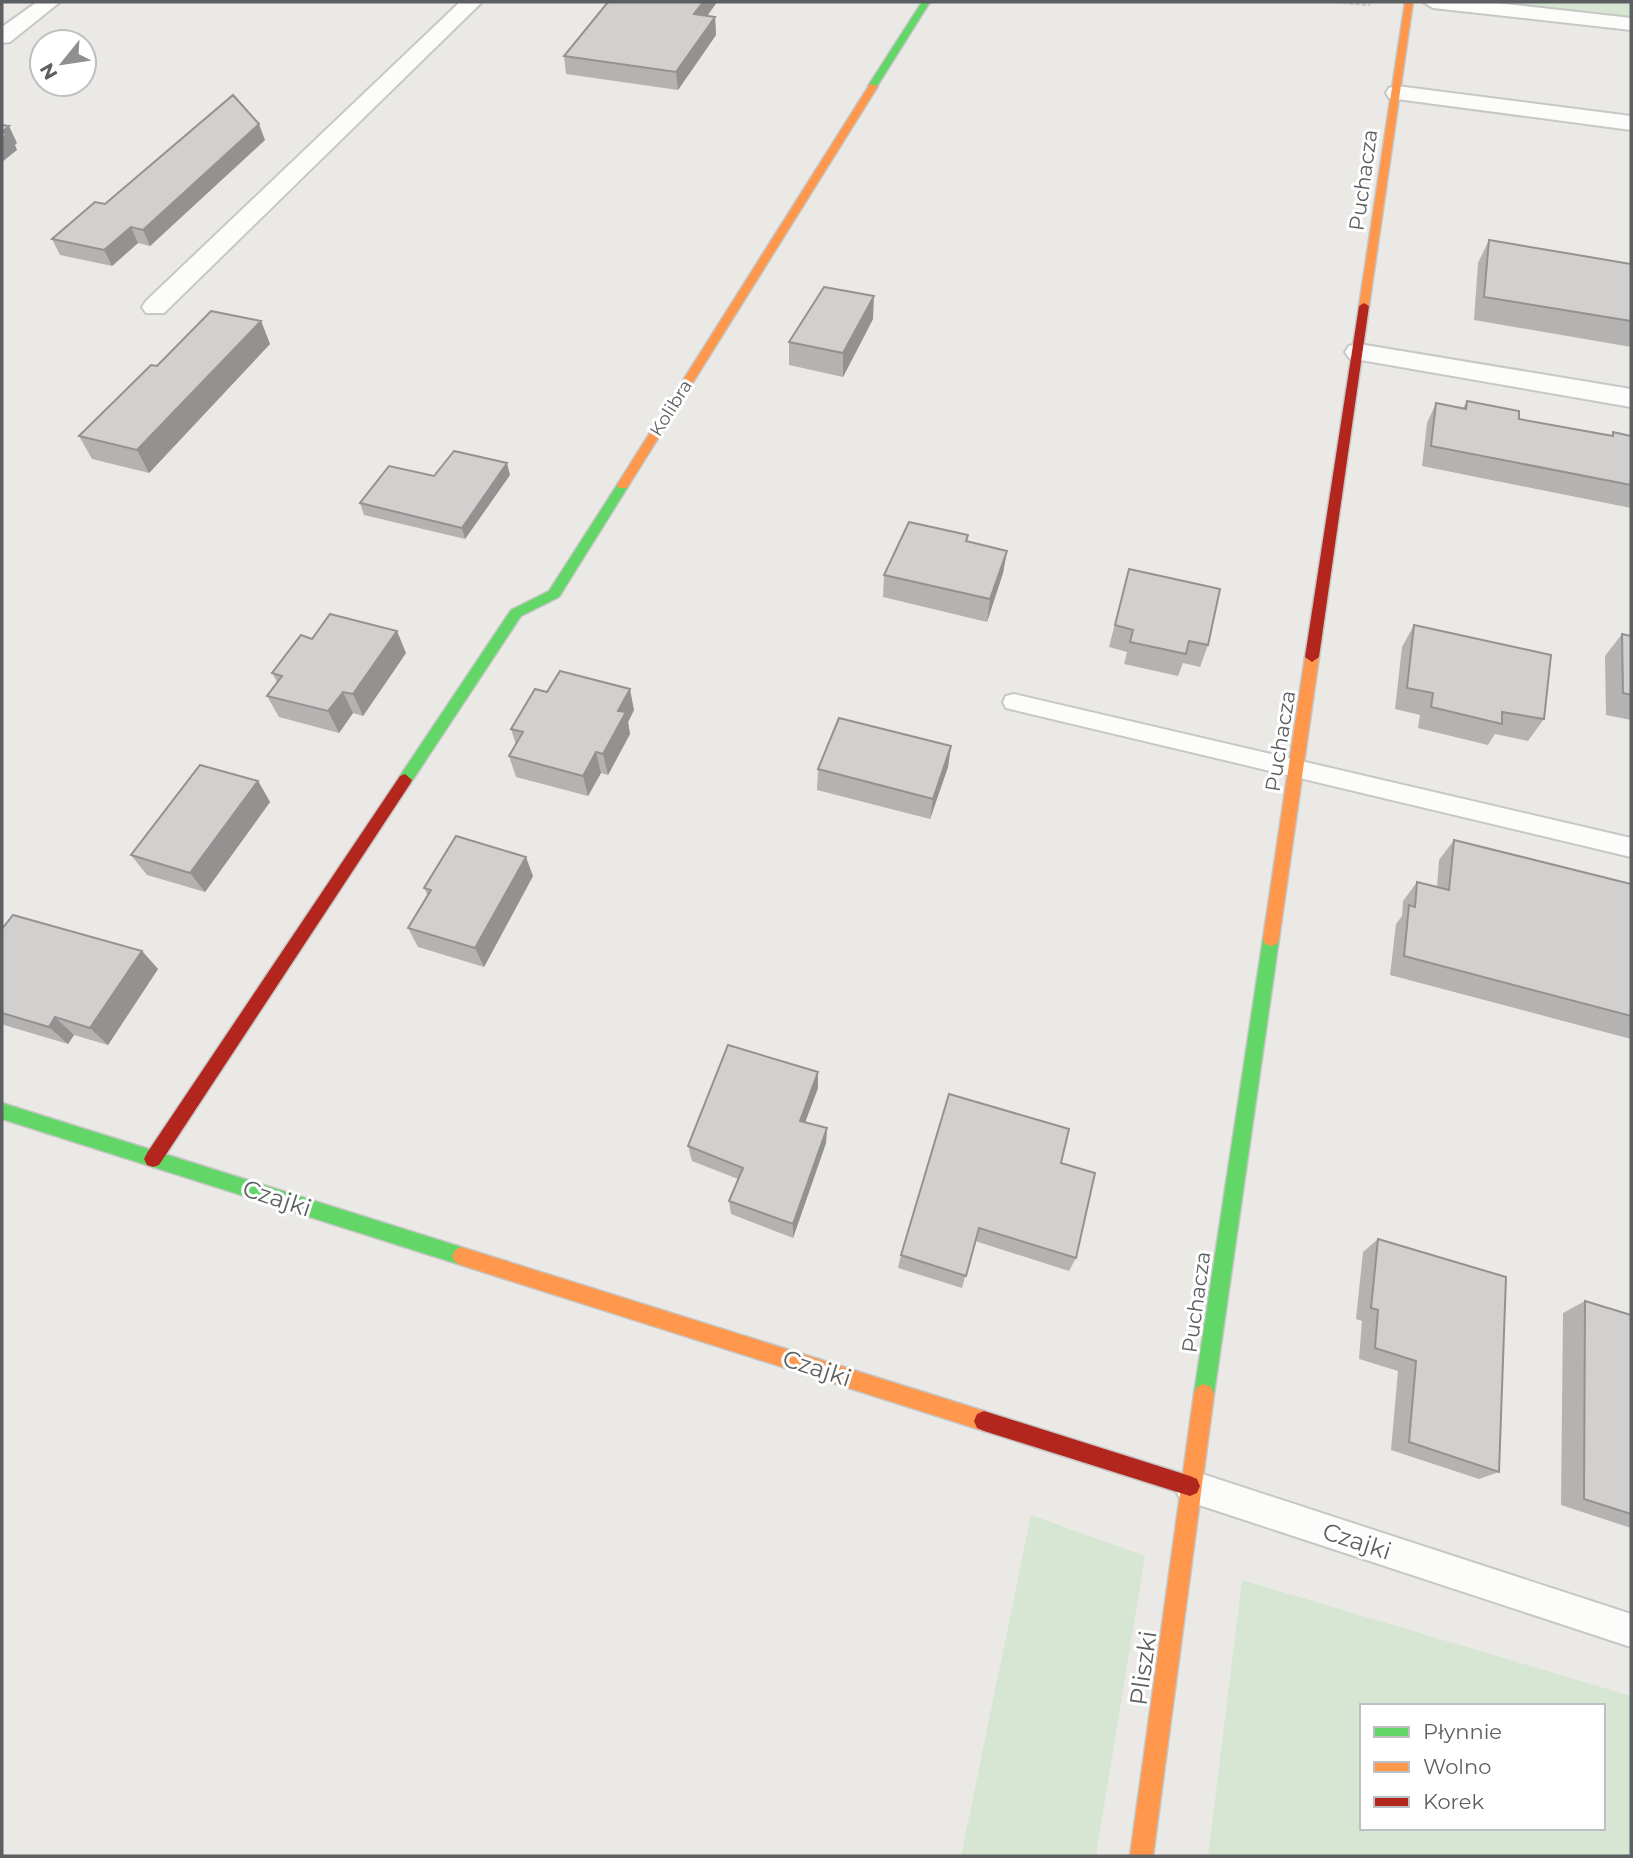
<svg xmlns="http://www.w3.org/2000/svg" width="1633" height="1858" font-family="Montserrat,sans-serif">
	<style>
		.green { fill: #d7e6d2; fill-rule: evenodd }
		.lines { fill: none; stroke-linecap: round; stroke-linejoin: round }
		.lane-casing { stroke: #c7c7c6; stroke-width: 4 }
		.street-casing { stroke: #c7c7c6; stroke-width: 4 }
		.fast-casing { stroke: #c5c6c5; stroke-width: 3 }
		.slow-casing { stroke: #c5c6c5; stroke-width: 3 }
		.jam-casing { stroke: #c5c6c5; stroke-width: 3 }
		.path { stroke: #c6cac8; stroke-width: 2.5; stroke-dasharray: 4.5 2; stroke-linecap: butt }
		.lane { fill: #fcfcfb; fill-rule: evenodd }
		.street { fill: #fcfcfb; fill-rule: evenodd }
		.fast { fill: #63d668; fill-rule: evenodd }
		.slow { fill: #ff974d; fill-rule: evenodd }
		.jam { fill: #b3261e; fill-rule: evenodd }
		.wall { fill: #b5b3b2 }
		.shaded-wall { fill: #939291 }
		.building { fill: #d2d0cf; stroke: #939291; stroke-width: 2 }
		.labels { text-anchor: middle; dominant-baseline: central; stroke-width: 6; stroke-linejoin: round; paint-order: stroke }
		.far-street-label { font-size: 18px; fill: #5c6063; stroke: #fff }
		.street-label { font-size: 21px; fill: #5c6063; stroke: #fff }
		.near-street-label { font-size: 24px; fill: #5c6063; stroke: #fff }
	</style>
	<rect width="100%" height="100%" fill="#ebe9e6"/>
	<path class="green" d="M 1485,2 L 1631,2 L 1631,18 Z
		M 1031,1515 L 1145,1556 L 1096,1856 L 961,1856 Z
		M 1242,1580 L 1631,1696 L 1631,1856 L 1208,1856 ZM 1362,1706 L 1603,1706 L 1603,1828 L 1362,1828 Z"/>
	<g class="lines">
		<g class="lane-casing">
			<path id="lane" d="M 1014,694 L 1631,838 L 1631,857 L 1006,708 L 1003,702 L 1006,696 Z
				M 1190,1470 L 1631,1614 L 1631,1647 L 1190,1502 L 1179,1497 L 1174,1486 L 1179,1475 Z"/>
		</g>
		<g class="street-casing">
			<path id="street" d="M 37,2 L 60,2 L 10,42 L 2,43 L 2,27 Z
				M 460,2 L 482,2 L 164,313 L 146,313 L 142,307 L 146,301 Z
				M 1423,2 L 1487,2 L 1631,18 L 1631,30 L 1433,8 Z
				M 1397,86 L 1631,116 L 1631,130 L 1389,98 L 1386,93 L 1389,88 Z
				M 1359,344 L 1631,389 L 1631,407 L 1349,358 L 1345,352 L 1349,346 Z"/>
		</g>
		<g class="fast-casing">
			<path id="fast" d="M 922,2 L 930,2 L 876,88 L 870,88 L 868,86 Z
				M 623,481 L 629,485 L 559,597 L 521,616 L 410,784 L 400,784 L 398,780 L 400,776 L 511,610 L 549,591 L 619,482 Z
				M 1271,932 L 1277,934 L 1279,939 L 1214,1394 L 1211,1401 L 1204,1404 L 1197,1401 L 1194,1394 L 1263,939 L 1265,934 Z
				M 2,1103 L 461,1247 L 467,1250 L 470,1256 L 467,1262 L 461,1265 L 2,1119 Z"/>
		</g>
		<g class="slow-casing">
			<path id="slow" d="M 1405,2 L 1413,2 L 1369,306 L 1364,309 L 1359,306 Z
				M 870,84 L 878,86 L 627,488 L 619,488 L 617,485 Z
				M 1312,652 L 1319,657 L 1279,939 L 1277,944 L 1271,946 L 1265,944 L 1263,939 L 1305,657 Z
				M 461,1247 L 984,1411 L 991,1414 L 994,1421 L 991,1428 L 984,1431 L 461,1265 L 455,1262 L 452,1256 L 455,1250 Z
				M 1204,1384 L 1211,1387 L 1214,1394 L 1153,1856 L 1130,1856 L 1194,1394 L 1197,1387 Z"/>
		</g>
		<g class="jam-casing">
			<path id="jam" d="M 1364,303 L 1369,306 L 1319,657 L 1312,662 L 1305,657 L 1359,306 Z
				M 405,774 L 412,780 L 410,784 L 159,1165 L 153,1167 L 147,1165 L 144,1159 L 147,1153 L 400,776 Z
				M 984,1411 L 1190,1476 L 1197,1479 L 1200,1486 L 1197,1493 L 1190,1496 L 984,1431 L 977,1428 L 974,1421 L 977,1414 Z"/>
		</g>
		<path class="path" d="M 1336,2 L 1370,5"/>
		<use href="#lane" class="lane"/>
		<use href="#street" class="street"/>
		<use href="#fast" class="fast"/>
		<use href="#slow" class="slow"/>
		<use href="#jam" class="jam"/>
	</g>
	<path class="wall" d="M 608,2 L 717,2 L 707,16 L 715,17 L 716,35 L 678,90 L 566,74 L 564,56 Z
		M 265,140 L 150,246 L 138,243 L 112,266 L 60,255 L 52,239 L 105,204 Z
		M 1489,240 L 1631,264 L 1631,347 L 1474,320 L 1478,263 Z
		M 873,319 L 843,377 L 789,365 L 789,342 Z
		M 261,321 L 270,344 L 149,473 L 92,459 L 79,436 L 157,366 Z
		M 1467,401 L 1519,419 L 1611,436 L 1613,432 L 1631,436 L 1631,508 L 1422,466 L 1427,423 L 1436,403 L 1463,408 Z
		M 510,475 L 465,539 L 364,515 L 360,503 L 434,476 Z
		M 968,535 L 967,542 L 1007,551 L 1003,573 L 987,622 L 883,597 L 884,575 Z
		M 1129,569 L 1208,645 L 1200,667 L 1183,663 L 1178,676 L 1124,664 L 1127,652 L 1109,647 Z
		M 1414,625 L 1544,719 L 1528,741 L 1495,734 L 1488,745 L 1418,728 L 1420,715 L 1395,709 L 1402,647 Z
		M 1622,634 L 1631,636 L 1631,720 L 1606,715 L 1605,656 Z
		M 312,639 L 406,653 L 363,716 L 353,713 L 339,733 L 279,717 L 267,696 L 277,682 L 272,673 Z
		M 547,692 L 634,710 L 628,722 L 630,734 L 608,775 L 601,773 L 588,796 L 516,777 L 509,756 L 516,745 L 511,729 Z
		M 951,746 L 948,767 L 930,819 L 817,790 L 818,769 Z
		M 258,781 L 270,802 L 205,892 L 147,875 L 131,855 Z
		M 1454,840 L 1631,884 L 1631,1039 L 1390,975 L 1396,924 L 1402,916 L 1403,901 L 1417,882 L 1437,887 L 1439,860 Z
		M 533,876 L 484,967 L 418,947 L 408,928 L 428,896 L 424,888 Z
		M 2,929 L 142,951 L 158,969 L 108,1045 L 74,1035 L 68,1044 L 4,1025 L 2,1023 Z
		M 818,1072 L 818,1088 L 805,1122 L 827,1128 L 826,1143 L 793,1238 L 731,1214 L 729,1201 L 738,1179 L 692,1161 L 688,1146 Z
		M 1061,1163 L 1076,1258 L 1069,1271 L 975,1241 L 962,1288 L 898,1268 L 901,1255 Z
		M 1378,1239 L 1499,1472 L 1479,1479 L 1391,1450 L 1398,1371 L 1359,1359 L 1362,1321 L 1356,1319 L 1363,1252 Z
		M 1585,1301 L 1631,1315 L 1631,1528 L 1561,1505 L 1563,1313 Z"/>
	<path class="shaded-wall" d="M 703,2 L 717,2 L 696,32 L 694,14 Z
		M 715,17 L 716,35 L 678,90 L 676,72 Z
		M 259,124 L 265,140 L 150,246 L 143,230 Z
		M 9,126 L 17,143 L 15,145 L 17,150 L 2,162 L 2,132 Z
		M 131,227 L 138,243 L 112,266 L 104,250 Z
		M 874,296 L 873,319 L 843,377 L 843,353 Z
		M 261,321 L 270,344 L 149,473 L 137,450 Z
		M 507,463 L 510,475 L 465,539 L 462,528 Z
		M 1007,551 L 1003,573 L 987,622 L 990,599 Z
		M 397,631 L 406,653 L 363,716 L 353,694 Z
		M 630,689 L 634,710 L 628,722 L 630,734 L 608,775 L 603,754 L 618,711 Z
		M 343,692 L 353,713 L 339,733 L 328,711 Z
		M 951,746 L 948,767 L 930,819 L 933,799 Z
		M 596,752 L 601,773 L 588,796 L 583,776 Z
		M 258,781 L 270,802 L 205,892 L 190,873 Z
		M 526,857 L 533,876 L 484,967 L 475,948 Z
		M 142,951 L 158,969 L 108,1045 L 90,1028 Z
		M 55,1017 L 74,1035 L 68,1044 L 49,1027 Z
		M 818,1072 L 818,1088 L 800,1136 L 800,1121 Z
		M 827,1128 L 826,1143 L 793,1238 L 793,1224 Z"/>
	<path class="building" d="M 608,2 L 703,2 L 694,14 L 715,17 L 676,72 L 564,56 Z
		M 233,95 L 259,124 L 143,230 L 131,227 L 104,250 L 52,239 L 95,202 L 105,204 Z
		M 2,125 L 9,126 L 2,132 L 8,133 L 2,138 Z
		M 1489,240 L 1631,264 L 1631,321 L 1484,297 Z
		M 824,287 L 874,296 L 843,353 L 789,342 Z
		M 211,311 L 261,321 L 137,450 L 79,436 L 151,365 L 157,366 Z
		M 1467,401 L 1519,411 L 1519,419 L 1613,436 L 1613,432 L 1631,436 L 1631,485 L 1431,446 L 1436,403 L 1466,409 Z
		M 454,451 L 507,463 L 462,528 L 360,503 L 389,466 L 434,476 Z
		M 909,522 L 968,535 L 966,541 L 1007,551 L 990,599 L 884,575 Z
		M 1129,569 L 1220,589 L 1208,645 L 1189,641 L 1186,654 L 1130,642 L 1133,630 L 1115,625 Z
		M 330,614 L 397,631 L 353,694 L 343,692 L 328,711 L 267,696 L 282,676 L 272,673 L 301,635 L 312,639 Z
		M 1414,625 L 1551,655 L 1544,719 L 1502,712 L 1502,724 L 1431,707 L 1433,693 L 1407,688 Z
		M 1622,634 L 1631,636 L 1631,695 L 1623,693 Z
		M 560,671 L 630,689 L 618,711 L 626,712 L 603,754 L 596,752 L 583,776 L 509,756 L 523,732 L 511,729 L 535,689 L 547,692 Z
		M 839,718 L 951,746 L 933,799 L 818,769 Z
		M 200,765 L 258,781 L 190,873 L 131,855 Z
		M 456,836 L 526,857 L 475,948 L 408,928 L 431,890 L 424,888 Z
		M 1454,840 L 1631,884 L 1631,1016 L 1404,956 L 1409,905 L 1415,907 L 1417,882 L 1449,890 Z
		M 13,915 L 142,951 L 90,1028 L 55,1017 L 49,1027 L 2,1013 L 2,929 Z
		M 728,1045 L 818,1072 L 800,1121 L 827,1128 L 793,1224 L 729,1201 L 743,1168 L 688,1146 Z
		M 949,1094 L 1069,1129 L 1061,1163 L 1095,1173 L 1076,1258 L 979,1228 L 966,1276 L 901,1255 Z
		M 1378,1239 L 1506,1277 L 1499,1472 L 1409,1442 L 1416,1361 L 1375,1348 L 1378,1310 L 1371,1308 Z
		M 1585,1301 L 1631,1315 L 1631,1514 L 1584,1499 Z"/>
	<g class="labels">
		<g class="far-street-label">
			<text transform="translate(671 408) rotate(-58)">Kolibra</text>
		</g>
		<g class="street-label">
			<text transform="translate(1363 180) rotate(-82)">Puchacza</text>
			<text transform="translate(1280 741) rotate(-81)">Puchacza</text>
			<text transform="translate(1196 1302) rotate(-82)">Puchacza</text>
		</g>
		<g class="near-street-label">
			<text transform="translate(277 1198) rotate(18)">Czajki</text>
			<text transform="translate(817 1368) rotate(18)">Czajki</text>
			<text transform="translate(1357 1541) rotate(18)">Czajki</text>
			<text transform="translate(1143 1668) rotate(-82)">Pliszki</text>
		</g>
	</g>
	<rect width="1633" height="1858" fill="none" stroke="#5c6063" stroke-width="7"/>
	<rect x="1360" y="1704" width="245" height="126" fill="#ffffff" stroke="#bebfc1" stroke-width="2"/>
	<rect x="1374" y="1727" width="35" height="10" fill="#63d668" stroke="#bebfc1" stroke-width="2"/>
	<text x="1423" y="1739" font-size="21" fill="#5c6063">Płynnie</text>
	<rect x="1374" y="1762" width="35" height="10" fill="#ff974d" stroke="#bebfc1" stroke-width="2"/>
	<text x="1423" y="1774" font-size="21" fill="#5c6063">Wolno</text>
	<rect x="1374" y="1797" width="35" height="10" fill="#b3261e" stroke="#bebfc1" stroke-width="2"/>
	<text x="1423" y="1809" font-size="21" fill="#5c6063">Korek</text>
	<g transform="translate(63 63) rotate(240)"><circle r="33" fill="#ffffff" stroke="#bebfc1" stroke-width="2"/>
	<path d="M0-5L12 26L0 18L-12 26Z" fill="#8e9091"/>
	<text y="-10" font-size="19" font-weight="bold" text-anchor="middle" fill="#5c6063">N</text>
	</g>
</svg>
